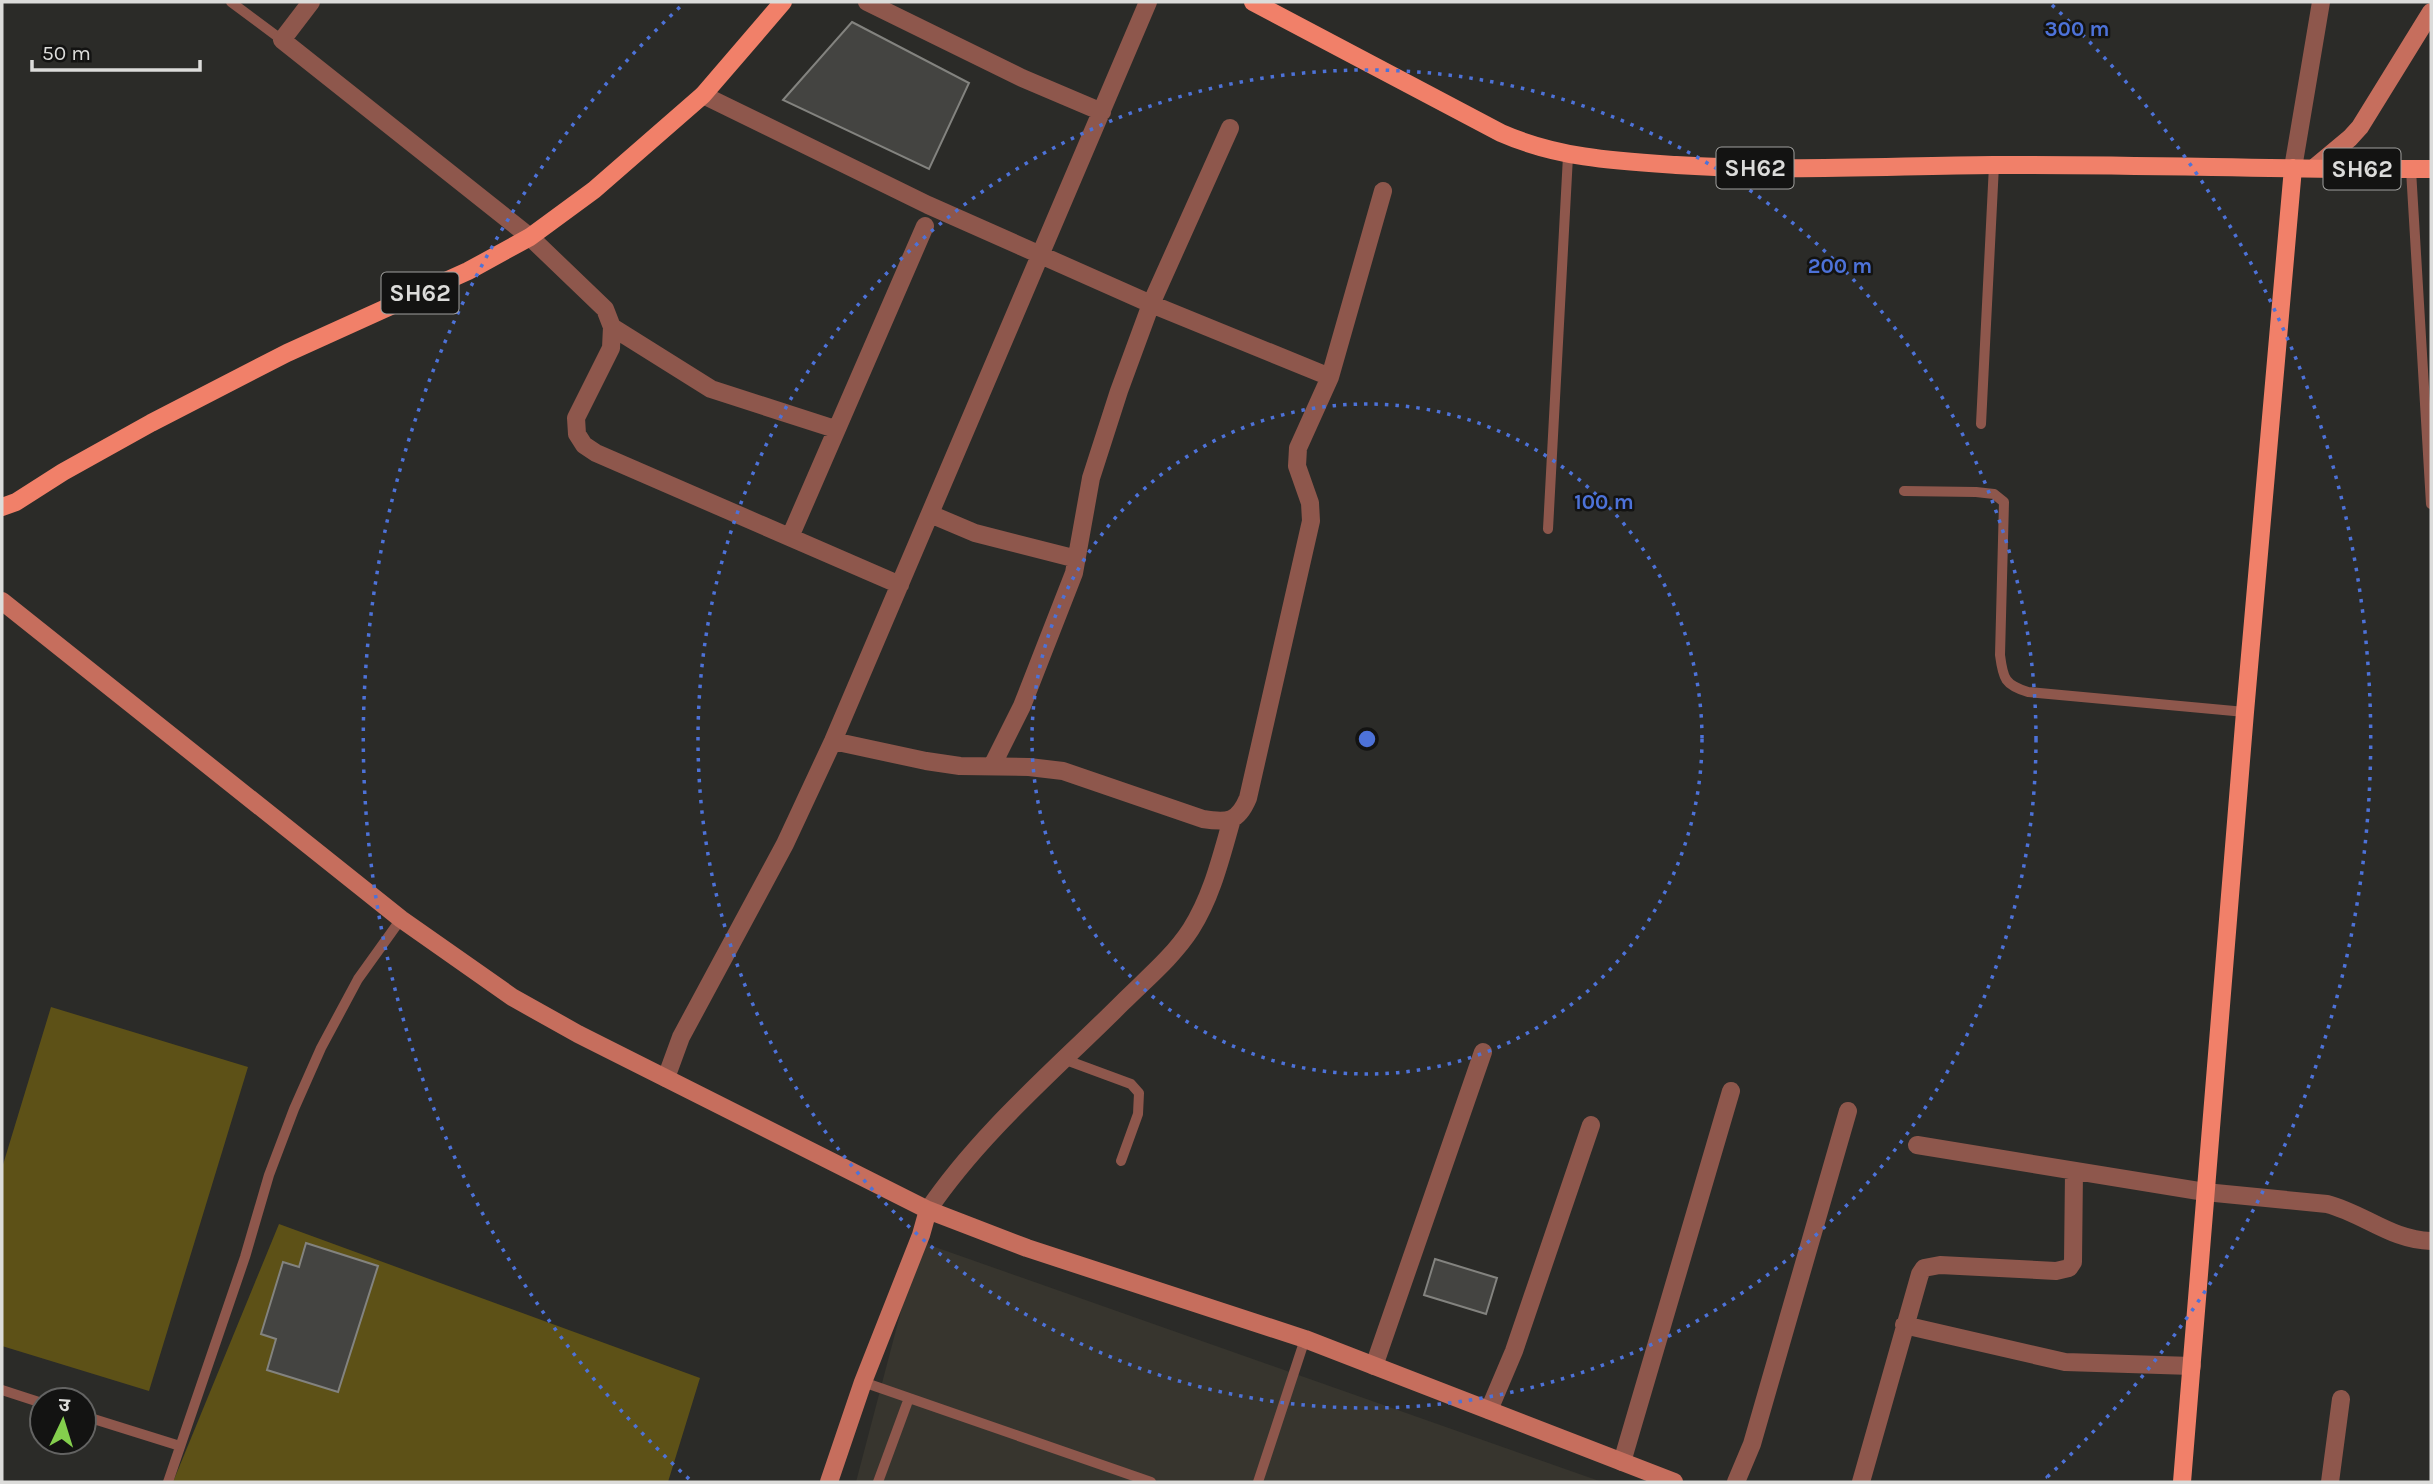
<svg xmlns="http://www.w3.org/2000/svg" width="2433" height="1484" font-family="Karla,'Noto Sans Devanagari',sans-serif">
	<style>
		.built { fill: #37352e }
		.green { fill: #5d5117 }
		.building { fill: #444441; stroke: #83837f; stroke-width: 2 }
		.lines { fill: none; stroke-linecap: round; stroke-linejoin: round }
		.lane { stroke: #8e574c; stroke-width: 10 }
		.street { stroke: #8e574c; stroke-width: 18 }
		.secondary { stroke: #c66e5d; stroke-width: 18 }
		.primary { stroke: #f18069; stroke-width: 18 }
		.ring { fill: none; stroke: #4d72d8; stroke-width: 3.5; stroke-dasharray: 3.5 7 }
		.labels { text-anchor: middle; dominant-baseline: central; stroke-width: 5; stroke-linejoin: round; paint-order: stroke }
		.shield { fill: #131312; stroke: #a0a09e; stroke-width: 2 }
		.shield-label { font-size: 24px; font-weight: bold; fill: #dcdcda }
		.centre { fill: #4d72d8; stroke: #131312; stroke-width: 3.5 }
		.ring-label { font-size: 21px; text-anchor: middle; font-weight: bold; fill: #4d72d8; stroke: #131312; stroke-width: 5; stroke-linejoin: round; paint-order: stroke }
	</style>
	<rect width="100%" height="100%" fill="#2b2b28"/>
	<path class="built" d="M 921,1235 L 930,1245 L 935,1247 L 1602,1482 L 856,1482 Z"/>
	<path class="green" d="M 51,1007 L 248,1067 L 149,1391 L 2,1346 L 2,1168 Z
		M 279,1224 L 700,1378 L 668,1482 L 173,1482 Z"/>
	<path class="building" d="M 852,22 L 969,83 L 929,169 L 783,100 Z
		M 306,1243 L 378,1266 L 338,1392 L 267,1370 L 276,1339 L 261,1334 L 283,1262 L 299,1267 Z
		M 1435,1259 L 1497,1278 L 1486,1314 L 1424,1295 Z"/>
	<g class="lines">
		<path class="lane" d="M 231,2 L 282,40
			M 2411,170 L 2431,504
			M 1981,424 L 1994,165
			M 1904,491 L 1976,492 L 1994,494 L 2004,502 L 2000,655 C 2003,679 2005,685 2028,692 L 2245,712
			M 1548,529 L 1568,156
			M 1066,1060 L 1131,1084 L 1139,1093 L 1138,1114 L 1121,1161
			M 863,1382 L 1151,1482
			M 2,1390 L 42,1403
			M 84,1416 L 180,1446
			M 168,1482 L 245,1257 L 269,1175 L 294,1109 L 321,1048 L 358,979 L 401,919
			M 878,1482 L 909,1398
			M 1258,1482 L 1305,1339"/>
		<path class="street" d="M 311,2 L 282,40 L 530,237 L 605,309 L 612,327 L 611,348 L 576,418 L 577,434 L 584,445 L 596,453 L 900,585
			M 867,2 L 1022,78 L 1102,112
			M 703,95 L 928,205 L 1151,304 L 1330,377
			M 2293,168 L 2321,2
			M 612,327 L 711,389 L 835,429
			M 930,514 L 975,533 L 1077,559
			M 790,537 L 925,226
			M 833,741 L 926,761 L 960,766 L 1029,767 L 1063,771 L 1203,819 C 1228,823 1238,822 1248,798 L 1311,521 L 1310,503 L 1297,466 L 1298,448 L 1330,377 L 1383,191
			M 992,766 L 1022,706 L 1074,573 L 1091,478 L 1119,391 L 1151,304 L 1230,128
			M 666,1078 L 681,1037 L 785,844 L 833,741 L 1148,2
			M 1917,1145 L 2205,1192 L 2327,1204 C 2365,1214 2391,1240 2431,1241
			M 928,1210 C 981,1132 1055,1070 1122,1003 C 1145,980 1173,957 1191,929 C 1212,896 1221,857 1232,819
			M 1904,1325 L 2065,1362 L 2192,1366
			M 1374,1366 L 1483,1052
			M 1489,1410 L 1514,1351 L 1591,1125
			M 1622,1462 L 1731,1091
			M 1736,1482 L 1752,1444 L 1848,1111
			M 1861,1482 L 1920,1274 L 1924,1268 L 1940,1265 L 2056,1271 L 2069,1268 L 2073,1262 L 2074,1171
			M 2330,1482 L 2341,1399"/>
		<path class="secondary" d="M 2314,168 L 2350,138 L 2360,127 L 2431,12
			M 2,601 L 401,919 L 512,997 L 578,1034 L 928,1210 L 1027,1248 L 1305,1339 L 1674,1482
			M 829,1482 L 863,1382 L 921,1235 L 928,1210"/>
		<path class="primary" d="M 1253,2 L 1501,133 C 1558,158 1615,161 1676,165 C 1782,172 1887,166 1993,165 C 2139,164 2285,170 2431,169
			M 2,507 L 16,502 L 63,472 L 151,423 L 287,353 L 468,271 L 530,237 L 594,190 L 703,95 L 783,2
			M 2182,1482 L 2245,712 L 2293,168"/>
	</g>
	<g class="ring">
		<circle cx="1367" cy="739" r="335"/>
		<circle cx="1367" cy="739" r="669"/>
		<path d="M689 1479A1004 1004 0 0 1 682 5M2052 5A1004 1004 0 0 1 2045 1479"/>
	</g>
	<g class="labels">
		<g class="shield">
			<rect x="1716.5" y="147.5" width="77" height="41" rx="5"/>
			<rect x="2323.5" y="148.5" width="77" height="41" rx="5"/>
			<rect x="381.5" y="272.5" width="77" height="41" rx="5"/>
		</g>
		<g class="shield-label">
			<text x="1755" y="168">SH62</text>
			<text x="2362" y="169">SH62</text>
			<text x="420" y="293">SH62</text>
		</g>
	</g>
	<circle cx="1367" cy="739" r="10" class="centre"/>
	<g class="ring-label">
		<text x="2077" y="36">300 m</text>
		<text x="1840" y="273">200 m</text>
		<text x="1604" y="509">100 m</text>
	</g>
	<rect width="2433" height="1484" fill="none" stroke="#dcdcda" stroke-width="7"/>
	<g transform="translate(63 1421) rotate(4)"><circle r="33" fill="#131312" stroke="#636362" stroke-width="2"/>
	<path d="M0-5L12 26L0 18L-12 26Z" fill="#84cf4d"/>
	<text y="-10" font-size="19" font-weight="bold" text-anchor="middle" fill="#dcdcda">उ</text>
	</g>
	<path d="M32 60v10h168v-10" fill="none" stroke="#dcdcda" stroke-width="3.5"/>
	<text x="42" y="60" font-size="21" fill="#dcdcda" stroke="#131312" stroke-width="5" paint-order="stroke">50 m</text>
</svg>
